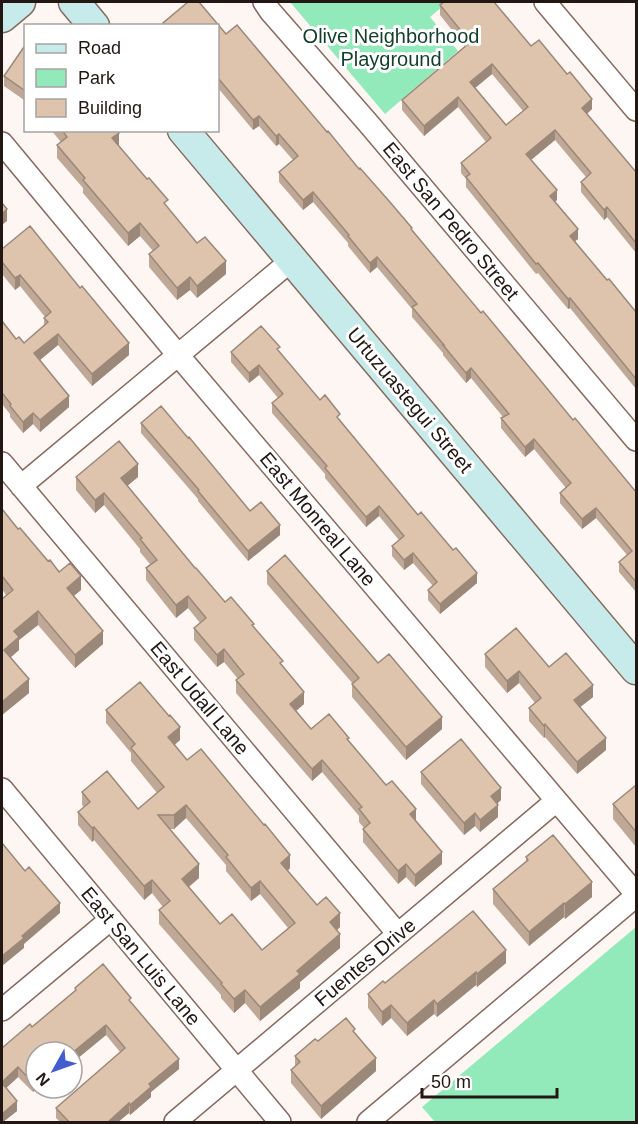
<svg xmlns="http://www.w3.org/2000/svg" width="638" height="1124" font-family="Arial,sans-serif">
	<style>
		.green { fill: #92eaba }
		.lines { fill: none; stroke-linecap: round; stroke-linejoin: round }
		.street-casing { stroke: #88695e; stroke-width: 24 }
		.secondary-casing { stroke: #88695e; stroke-width: 33 }
		.street { stroke: #fff; stroke-width: 21 }
		.secondary { stroke: #c7ebea; stroke-width: 30 }
		.wall { fill: #bfa895; fill-rule: evenodd }
		.shaded-wall { fill: #9b8879 }
		.building { fill: #dec3ad; stroke: #9b8879; stroke-width: 1.5; fill-rule: evenodd }
		.labels { text-anchor: middle; dominant-baseline: central; stroke-width: 6; stroke-linejoin: round; paint-order: stroke }
		.park-label { font-size: 20px; fill: #123f2a; stroke: #fff }
		.street-label { font-size: 20px; fill: #231713; stroke: #fff }
	</style>
	<rect width="100%" height="100%" fill="#fdf6f3"/>
	<path class="green" d="M 290,2 L 448,2 L 430,17 L 458,51 L 385,114 Z
		M 636,927 L 636,1122 L 435,1122 L 422,1107 Z"/>
	<g class="lines">
		<g class="street-casing">
			<path id="street" d="M 264,2 L 270,11 L 368,123 L 636,440
				M 545,2 L 636,110
				M 2,143 L 178,355 L 636,894
				M 2,463 L 398,934
				M 21,486 L 292,260
				M 2,789 L 280,1122
				M 2,1010 L 111,919
				M 175,1122 L 556,801
				M 368,1122 L 636,896"/>
		</g>
		<g class="secondary-casing">
			<path id="secondary" d="M 74,2 L 94,26
				M 2,17 L 20,2
				M 183,130 L 636,669"/>
		</g>
		<use href="#street" class="street"/>
		<use href="#secondary" class="secondary"/>
	</g>
	<path class="wall" d="M 188,2 L 199,2 L 226,34 L 237,25 L 327,132 L 328,131 L 359,169 L 360,168 L 389,201 L 412,228 L 412,230 L 481,313 L 483,311 L 573,420 L 575,418 L 636,492 L 636,592 L 619,572 L 619,562 L 627,555 L 596,518 L 582,529 L 560,503 L 560,493 L 566,488 L 534,449 L 525,457 L 501,428 L 501,418 L 503,417 L 471,378 L 466,383 L 443,355 L 443,353 L 412,317 L 412,309 L 377,267 L 370,273 L 348,246 L 348,243 L 313,202 L 303,210 L 279,182 L 279,172 L 293,160 L 279,144 L 276,146 L 259,126 L 253,130 L 218,88 L 218,26 L 163,26 L 163,23 Z
		M 440,5 L 531,46 L 592,109 L 587,114 L 636,172 L 636,253 L 607,217 L 604,220 L 581,192 L 581,182 L 586,177 L 555,140 L 531,160 L 557,200 L 555,202 L 578,239 L 575,241 L 607,280 L 636,312 L 636,389 L 570,308 L 568,309 L 538,273 L 536,274 L 466,187 L 466,179 L 461,173 L 461,163 L 486,142 L 458,107 L 424,136 L 402,110 L 402,100 L 464,47 L 464,45 L 440,15 ZM 492,74 L 523,111 L 506,125 L 475,88 Z
		M 26,44 L 26,97 L 24,100 L 4,86 L 4,76 Z
		M 51,130 L 117,130 L 119,145 L 118,146 L 168,208 L 197,243 L 226,274 L 197,298 L 190,290 L 177,300 L 149,267 L 149,254 L 153,251 L 140,236 L 128,246 L 83,193 L 83,188 L 57,158 L 57,145 L 61,142 Z
		M 2,249 L 129,355 L 92,386 L 58,345 L 40,360 L 69,407 L 40,432 L 33,424 L 23,433 L 10,417 L 10,414 L 2,404 L 2,321 L 16,339 L 24,343 L 44,325 L 44,318 L 45,317 L 20,286 L 15,290 L 2,274 Z
		M 231,352 L 280,352 L 320,400 L 340,421 L 418,515 L 477,583 L 440,614 L 428,600 L 428,590 L 433,586 L 413,563 L 404,570 L 392,556 L 392,546 L 399,540 L 379,516 L 366,527 L 325,478 L 325,474 L 272,413 L 272,403 L 278,398 L 259,375 L 249,383 L 231,362 Z
		M 141,423 L 250,511 L 280,535 L 248,561 L 198,501 L 198,499 L 141,433 Z
		M 76,477 L 138,477 L 127,486 L 195,568 L 225,602 L 254,627 L 283,666 L 304,704 L 296,711 L 311,729 L 349,741 L 416,821 L 442,864 L 415,887 L 406,877 L 398,884 L 363,842 L 363,829 L 364,828 L 359,822 L 359,816 L 322,772 L 312,781 L 236,693 L 236,680 L 238,679 L 224,662 L 217,667 L 194,640 L 194,628 L 200,623 L 188,608 L 176,618 L 146,580 L 146,568 L 150,564 L 140,552 L 140,549 L 104,505 L 95,513 L 76,490 Z
		M 2,509 L 18,529 L 48,561 L 81,590 L 74,596 L 103,644 L 75,668 L 38,625 L 19,640 L 19,650 L 10,658 L 29,693 L 2,715 L 2,599 L 6,595 L 2,589 Z
		M 267,571 L 378,663 L 442,729 L 406,760 L 352,697 L 352,684 L 353,684 L 267,584 Z
		M 485,654 L 549,667 L 593,697 L 580,707 L 606,750 L 577,774 L 545,737 L 544,738 L 529,721 L 529,708 L 535,703 L 519,683 L 507,693 L 485,667 Z
		M 106,710 L 180,740 L 174,745 L 187,760 L 290,868 L 288,871 L 317,905 L 340,927 L 337,930 L 340,948 L 300,982 L 300,988 L 260,1021 L 245,1003 L 234,1013 L 221,998 L 221,995 L 159,924 L 159,910 L 163,907 L 152,893 L 144,900 L 94,840 L 92,842 L 78,825 L 78,812 L 84,807 L 82,805 L 82,792 L 138,809 L 157,793 L 131,761 L 131,753 L 106,723 ZM 186,818 L 226,865 L 226,871 L 251,901 L 260,894 L 288,928 L 262,950 L 220,924 L 189,887 L 199,878 L 169,829 L 174,829 Z
		M 421,772 L 501,800 L 497,804 L 498,817 L 480,832 L 475,826 L 464,835 L 421,784 Z
		M 636,785 L 636,847 L 613,819 L 613,804 Z
		M 526,857 L 592,897 L 565,919 L 564,917 L 529,946 L 493,904 L 493,889 L 526,862 Z
		M 506,963 L 477,987 L 476,985 L 437,1017 L 434,1014 L 407,1036 L 391,1018 L 382,1026 L 368,1008 L 368,994 L 385,983 Z
		M 75,988 L 131,1003 L 179,1069 L 151,1092 L 151,1097 L 130,1115 L 129,1113 L 118,1122 L 60,1122 L 56,1118 L 56,1108 L 120,1052 L 106,1035 L 72,1063 L 72,1052 L 36,1052 L 33,1092 L 18,1077 L 6,1088 L 17,1111 L 3,1122 L 2,1048 L 32,1027 L 75,991 Z
		M 355,1033 L 376,1071 L 321,1119 L 291,1083 L 291,1070 L 295,1066 L 295,1056 L 318,1041 Z"/>
	<path class="shaded-wall" d="M 492,64 L 492,74 L 470,92 L 470,82 Z
		M 26,87 L 26,97 L 24,100 L 24,90 Z
		M 458,97 L 458,107 L 424,136 L 424,126 Z
		M 592,99 L 592,109 L 582,118 L 582,108 Z
		M 259,116 L 259,126 L 253,130 L 253,120 Z
		M 555,130 L 555,140 L 526,164 L 526,154 Z
		M 119,133 L 119,145 L 112,151 L 112,138 Z
		M 279,134 L 279,144 L 276,146 L 276,136 Z
		M 557,190 L 557,200 L 550,206 L 550,196 Z
		M 313,192 L 313,202 L 303,210 L 303,200 Z
		M 607,207 L 607,217 L 604,220 L 604,210 Z
		M 7,209 L 7,221 L 2,225 L 2,214 Z
		M 140,223 L 140,236 L 128,246 L 128,233 Z
		M 578,229 L 578,239 L 570,245 L 570,236 Z
		M 377,257 L 377,267 L 370,273 L 370,263 Z
		M 226,261 L 226,274 L 197,298 L 197,286 Z
		M 20,275 L 20,286 L 15,290 L 15,278 Z
		M 190,277 L 190,290 L 177,300 L 177,288 Z
		M 570,298 L 570,308 L 568,309 L 568,299 Z
		M 58,334 L 58,345 L 34,365 L 34,353 Z
		M 129,343 L 129,355 L 92,386 L 92,374 Z
		M 259,365 L 259,375 L 249,383 L 249,373 Z
		M 471,368 L 471,378 L 466,383 L 466,373 Z
		M 69,396 L 69,407 L 40,432 L 40,420 Z
		M 33,413 L 33,424 L 23,433 L 23,422 Z
		M 534,439 L 534,449 L 525,457 L 525,447 Z
		M 138,464 L 138,477 L 121,491 L 121,478 Z
		M 104,493 L 104,505 L 95,513 L 95,500 Z
		M 379,506 L 379,516 L 366,527 L 366,517 Z
		M 596,508 L 596,518 L 582,529 L 582,519 Z
		M 280,525 L 280,535 L 248,561 L 248,551 Z
		M 413,553 L 413,563 L 404,570 L 404,560 Z
		M 477,573 L 477,583 L 440,614 L 440,604 Z
		M 81,576 L 81,590 L 67,601 L 67,588 Z
		M 188,596 L 188,608 L 176,618 L 176,605 Z
		M 38,611 L 38,625 L 19,640 L 19,650 L 4,663 L 4,650 L 14,631 Z
		M 103,631 L 103,644 L 75,668 L 75,655 Z
		M 224,649 L 224,662 L 217,667 L 217,655 Z
		M 519,671 L 519,683 L 507,693 L 507,681 Z
		M 29,679 L 29,693 L 2,715 L 2,702 Z
		M 593,685 L 593,697 L 574,712 L 574,700 Z
		M 304,692 L 304,704 L 290,716 L 290,704 Z
		M 442,717 L 442,729 L 406,760 L 406,747 Z
		M 545,724 L 545,737 L 544,738 L 544,726 Z
		M 180,727 L 180,740 L 168,751 L 168,737 Z
		M 606,738 L 606,750 L 577,774 L 577,762 Z
		M 322,760 L 322,772 L 312,781 L 312,769 Z
		M 501,788 L 501,800 L 491,809 L 491,796 Z
		M 186,805 L 186,818 L 174,829 L 174,815 Z
		M 498,805 L 498,817 L 480,832 L 480,820 Z
		M 416,809 L 416,821 L 410,814 Z
		M 475,813 L 475,826 L 464,835 L 464,823 Z
		M 94,827 L 94,840 L 92,842 L 92,828 Z
		M 442,852 L 442,864 L 415,887 L 415,875 Z
		M 290,855 L 290,868 L 281,876 L 281,863 Z
		M 199,864 L 199,878 L 182,892 L 182,879 Z
		M 406,864 L 406,877 L 398,884 L 398,871 Z
		M 152,880 L 152,893 L 144,900 L 144,886 Z
		M 260,881 L 260,894 L 251,901 L 251,888 Z
		M 592,882 L 592,897 L 565,919 L 565,904 Z
		M 60,903 L 60,913 L 24,944 L 24,948 L 2,966 L 2,956 L 22,936 Z
		M 564,903 L 564,917 L 529,946 L 529,932 Z
		M 340,913 L 340,927 L 330,936 L 330,922 Z
		M 340,934 L 340,948 L 300,982 L 300,988 L 260,1021 L 260,1007 L 297,971 Z
		M 506,950 L 506,963 L 477,987 L 477,974 Z
		M 476,972 L 476,985 L 437,1017 L 437,1004 Z
		M 245,990 L 245,1003 L 234,1013 L 234,999 Z
		M 434,1000 L 434,1014 L 407,1036 L 407,1023 Z
		M 391,1005 L 391,1018 L 382,1026 L 382,1012 Z
		M 106,1025 L 106,1035 L 72,1063 L 72,1053 Z
		M 376,1058 L 376,1071 L 321,1119 L 321,1106 Z
		M 179,1059 L 179,1069 L 151,1092 L 151,1097 L 130,1115 L 130,1105 L 149,1084 Z
		M 18,1067 L 18,1077 L 2,1092 L 2,1082 Z
		M 36,1080 L 36,1088 L 38,1088 L 33,1092 L 33,1083 Z
		M 17,1101 L 17,1111 L 3,1122 L 2,1122 L 2,1114 Z
		M 129,1103 L 129,1113 L 118,1122 L 108,1122 Z"/>
	<path class="building" d="M 188,2 L 199,2 L 226,34 L 237,25 L 327,132 L 328,131 L 359,169 L 360,168 L 389,201 L 412,228 L 411,229 L 481,313 L 483,311 L 573,420 L 575,418 L 636,492 L 636,582 L 619,562 L 632,551 L 596,508 L 582,519 L 560,493 L 571,483 L 534,439 L 525,447 L 501,418 L 509,414 L 471,368 L 466,373 L 443,345 L 444,345 L 412,307 L 417,304 L 377,257 L 370,263 L 348,236 L 349,235 L 313,192 L 303,200 L 279,172 L 298,156 L 279,134 L 276,136 L 259,116 L 253,120 L 218,78 L 218,26 L 165,26 L 163,23 Z
		M 444,2 L 494,2 L 531,46 L 539,40 L 567,74 L 570,72 L 592,99 L 582,108 L 636,172 L 636,243 L 607,207 L 604,210 L 581,182 L 591,173 L 555,130 L 526,154 L 557,190 L 550,196 L 578,229 L 570,236 L 607,280 L 609,279 L 636,312 L 636,379 L 570,298 L 568,299 L 538,263 L 536,264 L 466,177 L 470,174 L 461,163 L 491,138 L 458,97 L 424,126 L 402,100 L 468,44 L 464,40 L 467,38 L 440,5 ZM 492,64 L 528,107 L 506,125 L 470,82 Z
		M 26,44 L 26,87 L 24,90 L 4,76 Z
		M 62,130 L 117,130 L 119,133 L 112,138 L 147,179 L 149,178 L 168,200 L 164,203 L 197,243 L 205,237 L 226,261 L 197,286 L 190,277 L 177,288 L 149,254 L 159,246 L 140,223 L 128,233 L 83,180 L 85,178 L 57,145 L 67,137 Z
		M 2,203 L 7,209 L 2,214 Z
		M 30,226 L 80,288 L 82,286 L 129,343 L 92,374 L 58,334 L 34,353 L 69,396 L 40,420 L 33,413 L 23,422 L 10,406 L 11,404 L 2,393 L 2,321 L 16,339 L 19,337 L 24,343 L 48,322 L 44,318 L 51,312 L 20,275 L 15,278 L 2,262 L 2,249 Z
		M 261,326 L 280,347 L 277,349 L 320,400 L 325,395 L 340,414 L 337,417 L 418,515 L 421,512 L 453,550 L 456,548 L 477,573 L 440,604 L 428,590 L 437,582 L 413,553 L 404,560 L 392,546 L 404,536 L 379,506 L 366,517 L 325,468 L 327,466 L 272,403 L 283,394 L 259,365 L 249,373 L 231,352 Z
		M 161,406 L 188,438 L 189,437 L 250,511 L 261,502 L 280,525 L 248,551 L 198,491 L 199,490 L 141,423 Z
		M 119,441 L 138,464 L 121,478 L 195,568 L 196,568 L 225,602 L 231,597 L 254,624 L 252,625 L 283,661 L 280,663 L 304,692 L 290,704 L 311,729 L 329,714 L 349,738 L 347,739 L 386,785 L 392,781 L 416,809 L 410,814 L 442,852 L 415,875 L 406,864 L 398,871 L 363,829 L 370,823 L 359,809 L 362,807 L 322,760 L 312,769 L 236,680 L 244,674 L 224,649 L 217,655 L 194,628 L 206,618 L 188,596 L 176,605 L 146,568 L 157,560 L 140,539 L 142,538 L 104,493 L 95,500 L 76,477 Z
		M 2,509 L 18,529 L 20,528 L 48,561 L 50,560 L 59,572 L 70,563 L 81,576 L 67,588 L 103,631 L 75,655 L 38,611 L 14,631 L 19,637 L 4,650 L 29,679 L 2,702 L 2,599 L 13,590 L 2,576 Z
		M 285,555 L 378,663 L 389,654 L 442,717 L 406,747 L 352,684 L 359,678 L 267,571 Z
		M 516,628 L 549,667 L 566,653 L 593,685 L 574,700 L 606,738 L 577,762 L 545,724 L 544,726 L 529,708 L 541,698 L 519,671 L 507,681 L 485,654 Z
		M 140,682 L 169,716 L 170,715 L 180,727 L 168,737 L 187,760 L 201,749 L 264,825 L 265,824 L 290,855 L 281,863 L 317,905 L 326,897 L 340,913 L 330,922 L 340,934 L 297,971 L 300,974 L 260,1007 L 245,990 L 234,999 L 221,984 L 222,983 L 159,910 L 170,901 L 152,880 L 144,886 L 94,827 L 92,828 L 78,812 L 90,802 L 82,792 L 107,771 L 138,809 L 164,787 L 131,748 L 135,744 L 106,710 ZM 186,805 L 228,855 L 226,857 L 251,888 L 260,881 L 295,923 L 262,950 L 232,914 L 220,924 L 182,879 L 199,864 L 158,815 L 174,815 Z
		M 461,739 L 501,788 L 491,796 L 498,805 L 480,820 L 475,813 L 464,823 L 421,772 Z
		M 636,785 L 636,832 L 613,804 Z
		M 553,835 L 592,882 L 565,904 L 564,903 L 529,932 L 493,889 L 528,860 L 526,857 Z
		M 2,843 L 25,871 L 29,867 L 60,903 L 22,936 L 24,938 L 2,956 Z
		M 473,911 L 506,950 L 477,974 L 476,972 L 437,1004 L 434,1000 L 407,1023 L 391,1005 L 382,1012 L 368,994 L 383,981 L 385,983 Z
		M 103,964 L 131,998 L 129,1000 L 179,1059 L 149,1084 L 151,1087 L 130,1105 L 129,1103 L 108,1122 L 69,1122 L 56,1108 L 125,1048 L 106,1025 L 72,1053 L 72,1052 L 36,1052 L 36,1080 L 33,1083 L 18,1067 L 2,1082 L 2,1048 L 30,1024 L 32,1027 L 76,990 L 75,988 Z
		M 346,1018 L 355,1029 L 353,1031 L 376,1058 L 321,1106 L 291,1070 L 300,1062 L 295,1056 L 315,1039 L 318,1041 Z
		M 2,1083 L 17,1101 L 2,1114 Z"/>
	<g class="labels">
		<g class="park-label">
			<text x="391" y="36">Olive Neighborhood<tspan x="391" dy="23">Playground</tspan></text>
		</g>
		<g class="street-label">
			<text transform="translate(451 221) rotate(50)">East San Pedro Street</text>
			<text transform="translate(410 400) rotate(50)">Urtuzuastegui Street</text>
			<text transform="translate(318 519) rotate(50)">East Monreal Lane</text>
			<text transform="translate(200 698) rotate(50)">East Udall Lane</text>
			<text transform="translate(141 956) rotate(50)">East San Luis Lane</text>
			<text transform="translate(365 962) rotate(-40)">Fuentes Drive</text>
		</g>
	</g>
	<rect width="638" height="1124" fill="none" stroke="#231713" stroke-width="6"/>
	<rect x="24" y="24" width="195" height="108" fill="#ffffff" stroke="#a7a2a1" stroke-width="1.5"/>
	<rect x="36" y="44" width="30" height="9" fill="#c7ebea" stroke="#a7a2a1" stroke-width="1.5"/>
	<text x="78" y="54" font-size="18" fill="#231713">Road</text>
	<rect x="36" y="69" width="30" height="18" fill="#92eaba" stroke="#a7a2a1" stroke-width="1.5"/>
	<text x="78" y="84" font-size="18" fill="#231713">Park</text>
	<rect x="36" y="99" width="30" height="18" fill="#dec3ad" stroke="#a7a2a1" stroke-width="1.5"/>
	<text x="78" y="114" font-size="18" fill="#231713">Building</text>
	<g transform="translate(54 1070) rotate(230)"><circle r="28" fill="#ffffff" stroke="#a7a2a1" stroke-width="1.5"/>
	<path d="M0-4.5L10 22L0 15L-10 22Z" fill="#425dd0"/>
	<text y="-9" font-size="16" font-weight="bold" text-anchor="middle" fill="#231713">N</text>
	</g>
	<path d="M422 1088v9h135v-9" fill="none" stroke="#231713" stroke-width="3"/>
	<text x="431" y="1088" font-size="18" fill="#231713" stroke="#ffffff" stroke-width="4.5" paint-order="stroke">50 m</text>
</svg>
